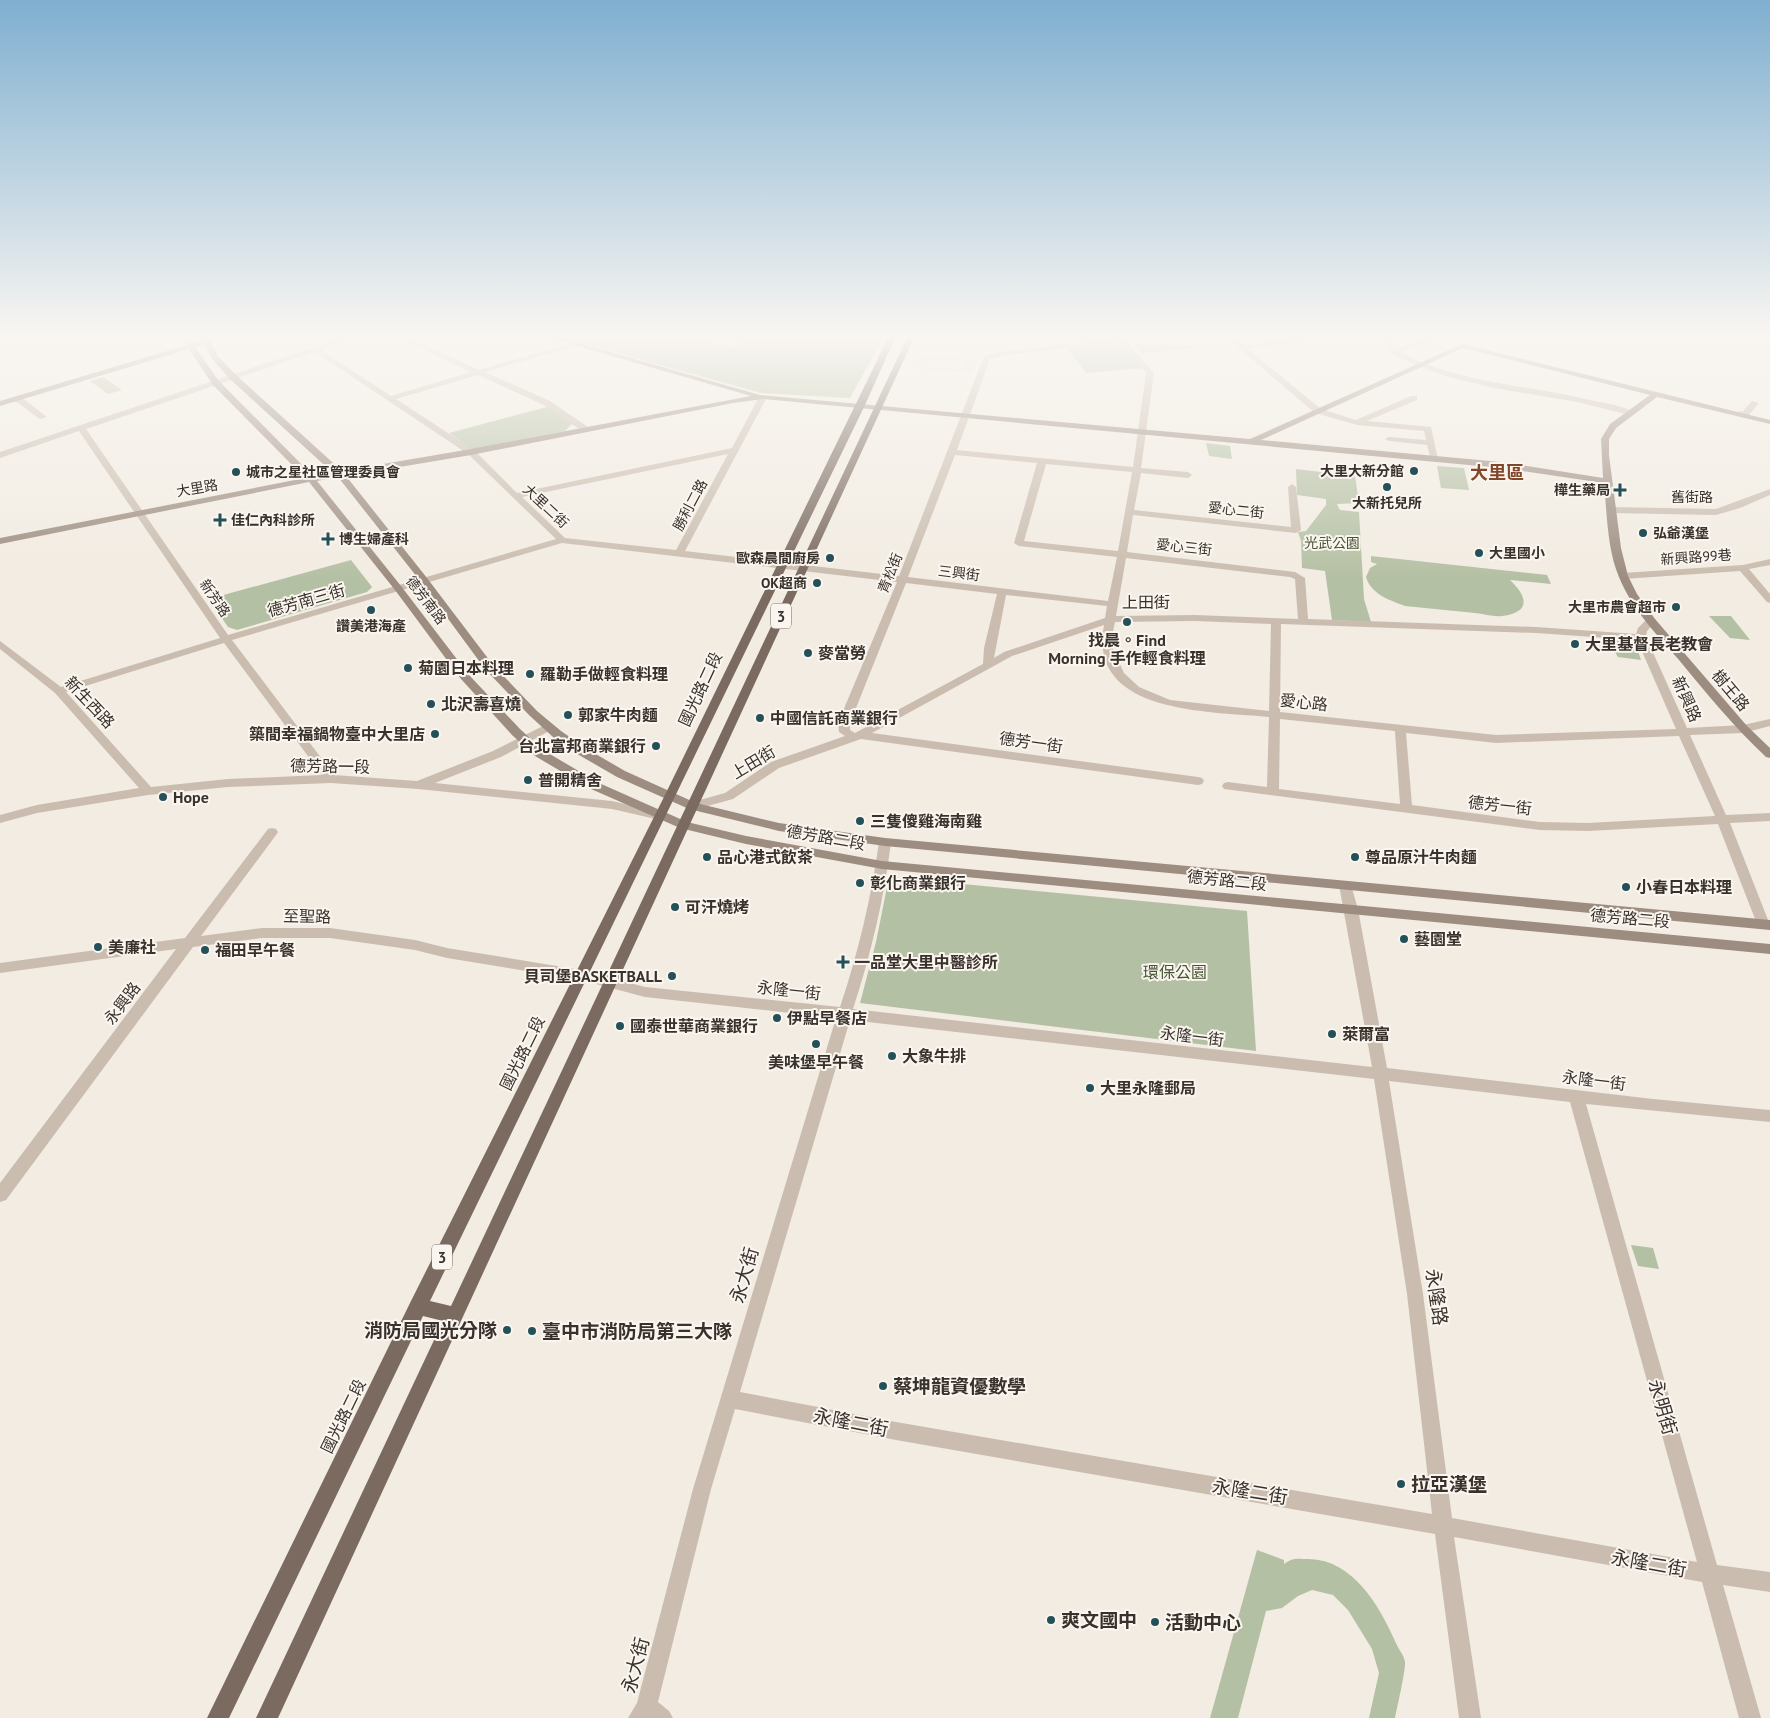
<svg xmlns="http://www.w3.org/2000/svg" width="1770" height="1718" font-family="'PT Sans','Noto Sans TC',sans-serif">
	<style>
		.green { fill: #b4c0a3 }
		.plaza { fill: #e8decb; fill-rule: evenodd }
		.lines { fill: none; stroke-linecap: round; stroke-linejoin: round }
		.street { fill: #cabdaf; fill-rule: evenodd }
		.secondary { fill: #9d8d80; fill-rule: evenodd }
		.primary { fill: #7a6a5f; fill-rule: evenodd }
		.poi-dot { fill: #245058; stroke: #faf5ef; stroke-width: 2 }
		.labels { text-anchor: middle; dominant-baseline: central; stroke-width: 4; stroke-linejoin: round; paint-order: stroke }
		.far-poi-label { font-size: 14px; font-weight: bold; fill: #39312c; stroke: #faf5ef; text-anchor: end }
		.far-street-label { font-size: 14px; fill: #39312c; stroke: #faf5ef }
		.far-park-label { font-size: 14px; fill: #455532; stroke: #faf5ef }
		.shield { fill: #faf5ef; stroke: #736c66; stroke-width: 1 }
		.shield-label { font-size: 15px; font-weight: bold; fill: #39312c }
		.street-label { font-size: 16px; fill: #39312c; stroke: #faf5ef }
		.poi-label { font-size: 16px; font-weight: bold; fill: #39312c; stroke: #faf5ef; text-anchor: start }
		.park-label { font-size: 16px; fill: #455532; stroke: #faf5ef }
		.far-district-label { font-size: 18px; font-weight: bold; fill: #82472b; stroke: #faf5ef }
		.near-street-label { font-size: 19px; fill: #39312c; stroke: #faf5ef }
		.near-poi-label { font-size: 19px; font-weight: bold; fill: #39312c; stroke: #faf5ef; text-anchor: start }
	</style>
	<rect width="100%" height="100%" fill="#f2ece2"/>
	<path class="green" d="M 564,338 L 883,338 L 850,398 L 761,393 Z
		M 1110,343 L 1122,346 L 1143,368 L 1086,373 L 1067,347 Z
		M 1130,343 L 1195,346 L 1195,348 L 1142,353 Z
		M 103,377 L 120,389 L 122,390 L 108,394 L 90,381 Z
		M 547,407 L 573,423 L 565,431 L 473,450 L 449,433 Z
		M 1206,443 L 1230,446 L 1232,459 L 1209,456 Z
		M 1437,466 L 1464,468 L 1469,490 L 1441,488 Z
		M 1296,469 L 1355,476 L 1359,503 L 1337,504 L 1340,510 L 1359,512 L 1364,599 L 1371,622 L 1332,620 L 1325,571 L 1302,568 L 1301,541 L 1298,532 L 1306,531 L 1326,505 L 1326,499 L 1297,495 Z
		M 1371,556 L 1547,575 L 1551,584 L 1510,580 C 1526,595 1533,612 1502,616 C 1494,617 1484,614 1475,613 C 1452,611 1428,608 1405,606 C 1389,600 1371,594 1366,577 L 1370,568 L 1377,564 L 1371,562 Z
		M 351,560 L 372,587 L 367,592 L 237,630 L 228,627 L 209,599 Z
		M 1709,616 L 1731,616 L 1750,640 L 1730,638 Z
		M 1606,638 L 1635,642 L 1641,660 L 1618,657 Z
		M 889,877 L 1247,911 L 1256,1051 L 860,1003 L 876,942 Z
		M 1631,1245 L 1653,1248 L 1659,1269 L 1638,1266 Z
		M 1257,1550 L 1284,1560 L 1284,1564 C 1294,1557 1296,1559 1309,1559 C 1353,1560 1379,1605 1395,1641 C 1397,1647 1404,1655 1405,1662 C 1406,1669 1397,1708 1395,1718 L 1369,1718 L 1379,1673 L 1372,1649 L 1348,1610 L 1333,1595 L 1312,1590 L 1298,1596 L 1282,1608 L 1266,1611 L 1238,1718 L 1210,1718 Z"/>
	<path class="plaza" d="M 703,338 L 761,338 L 763,341 L 741,343 L 734,348 L 700,341 Z
		M 915,355 L 936,356 L 977,360 L 972,373 L 909,368 L 910,366 L 923,366 L 911,363 L 912,360 L 926,359 L 914,357 ZM 932,359 L 966,362 L 963,370 L 929,367 L 928,365 Z"/>
	<g class="lines">
		<path class="street" d="M 341,338 L 353,338 L 321,350 L 391,396 L 471,372 L 399,338 L 409,338 L 479,370 L 575,342 L 575,346 L 485,372 L 550,401 L 588,427 L 588,431 L 582,431 L 544,405 L 478,375 L 396,399 L 474,450 L 517,493 L 732,448 L 759,397 L 766,395 L 767,397 L 685,551 L 899,576 L 984,356 L 1005,351 L 1124,338 L 1154,373 L 1141,468 L 1188,472 L 1192,475 L 1188,478 L 1141,473 L 1134,510 L 1291,527 L 1288,487 L 1292,484 L 1296,487 L 1301,530 L 1296,533 L 1133,515 L 1127,552 L 1295,572 L 1305,578 L 1308,619 L 1536,627 L 1636,634 L 1638,628 L 1647,619 L 1655,619 L 1656,621 L 1647,631 L 1646,637 L 1687,728 L 1743,725 L 1770,719 L 1770,726 L 1743,733 L 1690,735 L 1726,815 L 1770,813 L 1770,821 L 1730,823 L 1770,925 L 1764,929 L 1759,927 L 1757,924 L 1718,824 L 1588,831 L 1540,830 L 1224,789 L 1222,786 L 1224,783 L 1228,782 L 1267,787 L 1269,717 C 1211,711 1087,715 1104,625 L 1012,656 L 872,733 L 1198,777 L 1202,778 L 1204,781 L 1202,784 L 1198,785 L 861,739 L 779,768 L 733,799 L 693,810 L 689,809 L 687,806 L 689,803 L 725,793 L 771,762 L 845,736 L 839,732 L 838,723 L 897,582 L 562,543 L 232,640 L 334,775 L 417,781 L 493,751 L 549,723 L 553,725 L 555,727 L 553,729 L 501,757 L 435,783 L 612,801 L 664,813 L 666,816 L 664,819 L 660,820 L 612,809 L 418,789 L 331,783 L 228,787 L 148,795 L 37,813 L 0,823 L 0,815 L 37,805 L 139,788 L 55,693 L 0,649 L 0,641 L 61,687 L 220,638 L 79,431 L 0,458 L 0,452 ZM 1119,342 L 1146,373 L 1133,467 L 957,450 L 990,359 L 1005,355 ZM 315,352 L 468,454 L 556,539 L 228,635 L 86,429 ZM 728,454 L 676,550 L 565,538 L 522,497 ZM 955,455 L 1037,463 L 1014,543 L 1019,546 L 1117,557 L 1108,601 L 908,577 ZM 1046,464 L 1132,472 L 1118,551 L 1024,541 ZM 1126,558 L 1290,577 L 1295,579 L 1298,619 L 1195,615 L 1116,616 ZM 906,583 L 997,594 L 984,648 L 983,664 L 855,733 L 850,730 L 850,723 ZM 1006,595 L 1107,606 L 1105,618 L 1004,652 L 994,658 ZM 1195,621 L 1271,624 L 1269,711 L 1170,700 L 1139,687 L 1124,673 L 1115,654 L 1111,641 L 1115,622 ZM 1281,624 L 1536,633 L 1637,640 L 1676,729 L 1496,735 L 1280,712 ZM 224,643 L 322,775 L 228,779 L 151,787 L 66,692 ZM 1280,719 L 1395,731 L 1400,804 L 1279,789 ZM 1406,733 L 1496,743 L 1679,736 L 1715,816 L 1588,823 L 1540,822 L 1412,805 Z
			M 1227,338 L 1235,338 L 1244,345 L 1301,338 L 1325,338 L 1248,349 L 1321,409 L 1356,420 L 1411,396 L 1417,396 L 1417,400 L 1367,421 L 1431,427 L 1438,459 L 1431,461 L 1427,445 L 1389,441 L 1385,439 L 1389,437 L 1426,440 L 1424,431 L 1357,425 L 1315,413 Z
			M 1386,338 L 1394,338 L 1395,349 L 1426,338 L 1439,338 L 1401,352 C 1459,384 1526,384 1590,400 C 1603,403 1624,405 1634,413 L 1630,415 L 1577,402 L 1494,388 L 1449,377 L 1428,370 L 1391,354 L 1388,350 Z
			M 15,397 L 21,397 L 47,417 L 40,419 L 15,401 Z
			M 1752,401 L 1759,403 L 1749,415 L 1737,416 L 1737,412 L 1743,411 Z
			M 1770,489 L 1770,495 L 1740,508 L 1716,515 L 1611,513 L 1607,510 L 1611,507 L 1716,509 Z
			M 1770,559 L 1770,565 L 1749,569 L 1770,594 L 1770,603 L 1767,602 L 1740,571 L 1623,579 L 1618,576 L 1623,573 L 1743,565 Z
			M 272,828 L 276,829 L 278,832 L 276,835 L 201,936 L 262,928 L 330,928 L 415,940 L 447,948 L 581,970 L 645,987 L 840,1007 C 858,953 871,899 879,842 L 885,838 L 891,842 C 884,899 871,954 853,1009 L 1372,1067 L 1339,885 L 1340,882 L 1350,882 L 1351,885 L 1358,909 L 1387,1068 L 1653,1099 L 1770,1110 L 1770,1122 L 1586,1104 L 1717,1565 L 1770,1572 L 1770,1592 L 1723,1585 L 1761,1718 L 1739,1718 L 1702,1582 L 1454,1537 L 1481,1718 L 1459,1718 L 1435,1534 L 896,1440 L 735,1409 L 711,1489 L 658,1702 L 669,1711 L 673,1718 L 628,1718 L 637,1703 L 693,1489 L 836,1018 L 645,997 L 581,980 L 447,958 L 415,950 L 330,938 L 262,938 L 193,947 L 6,1200 L 0,1202 L 0,1183 L 176,949 L 0,973 L 0,963 L 185,938 L 268,829 ZM 850,1020 L 1374,1079 L 1407,1294 L 1432,1514 L 896,1422 L 740,1392 ZM 1389,1081 L 1570,1102 L 1697,1562 L 1452,1518 L 1423,1294 Z"/>
		<path class="secondary" d="M 183,338 L 190,338 L 193,343 L 202,340 L 202,338 L 219,338 L 211,342 L 218,356 L 236,375 L 342,471 L 471,449 L 751,396 L 549,338 L 562,338 L 760,395 L 1250,439 L 1462,344 L 1770,420 L 1770,424 L 1657,397 L 1616,428 L 1609,439 L 1609,455 L 1621,548 L 1628,576 L 1637,594 L 1655,619 L 1747,726 L 1770,748 L 1770,758 L 1766,757 C 1734,727 1707,694 1679,660 C 1657,635 1632,609 1619,577 C 1607,549 1607,513 1604,483 L 1501,468 L 763,399 L 733,403 L 471,455 L 346,476 L 427,578 L 493,665 L 537,711 L 561,731 L 587,749 L 625,771 L 696,803 L 779,823 L 885,838 L 1770,920 L 1770,930 L 885,846 L 779,831 L 689,809 L 617,777 L 579,755 L 553,737 L 529,715 L 485,669 L 421,582 L 338,477 L 317,481 L 401,586 L 469,675 L 520,729 L 543,750 L 599,783 L 687,822 L 746,836 L 882,861 L 1770,944 L 1770,954 L 882,869 L 746,844 L 680,828 L 591,789 L 535,756 L 512,735 L 461,679 L 395,590 L 309,482 L 0,544 L 0,538 L 305,478 L 213,385 L 189,349 L 0,406 L 0,401 L 187,345 ZM 204,344 L 212,359 L 230,379 L 333,473 L 313,476 L 219,381 L 195,347 ZM 1463,348 L 1650,395 L 1610,424 L 1601,439 L 1603,478 L 1501,462 L 1261,440 Z"/>
		<path class="primary" d="M 888,338 L 895,338 L 865,405 L 430,1301 L 451,1306 L 907,338 L 914,338 L 278,1718 L 256,1718 L 443,1321 L 423,1316 L 229,1718 L 207,1718 L 411,1301 L 664,797 Z"/>
	</g>
	<linearGradient id="sky" x2="0" y2="1"><stop stop-color="#7fafd0"/><stop offset="0.58" stop-color="#f9f6f2"/><stop offset="1" stop-color="#f9f6f2" stop-opacity="0"/></linearGradient>
	<rect width="1770" height="579" fill="url(#sky)"/>
	<g class="poi-dot">
		<circle cx="1414" cy="471" r="5"/>
		<circle cx="236" cy="472" r="5"/>
		<circle cx="1387" cy="487" r="5"/>
		<path d="M1617.5 482.5h5v5h5v5h-5v5h-5v-5h-5v-5h5z"/>
		<path d="M217.5 512.5h5v5h5v5h-5v5h-5v-5h-5v-5h5z"/>
		<circle cx="1643" cy="533" r="5"/>
		<path d="M325.5 531.5h5v5h5v5h-5v5h-5v-5h-5v-5h5z"/>
		<circle cx="1479" cy="553" r="5"/>
		<circle cx="830" cy="558" r="5"/>
		<circle cx="817" cy="583" r="5"/>
		<circle cx="1676" cy="607" r="5"/>
		<circle cx="371" cy="610" r="5"/>
		<circle cx="1127" cy="622" r="5"/>
		<circle cx="1575" cy="644" r="5"/>
		<circle cx="808" cy="653" r="5"/>
		<circle cx="408" cy="668" r="5"/>
		<circle cx="530" cy="674" r="5"/>
		<circle cx="431" cy="704" r="5"/>
		<circle cx="568" cy="715" r="5"/>
		<circle cx="760" cy="718" r="5"/>
		<circle cx="435" cy="734" r="5"/>
		<circle cx="656" cy="746" r="5"/>
		<circle cx="528" cy="780" r="5"/>
		<circle cx="163" cy="797" r="5"/>
		<circle cx="860" cy="821" r="5"/>
		<circle cx="707" cy="857" r="5"/>
		<circle cx="1355" cy="857" r="5"/>
		<circle cx="860" cy="883" r="5"/>
		<circle cx="1626" cy="887" r="5"/>
		<circle cx="675" cy="907" r="5"/>
		<circle cx="1404" cy="939" r="5"/>
		<circle cx="98" cy="947" r="5"/>
		<circle cx="205" cy="950" r="5"/>
		<path d="M840.5 954.5h5v5h5v5h-5v5h-5v-5h-5v-5h5z"/>
		<circle cx="672" cy="976" r="5"/>
		<circle cx="777" cy="1018" r="5"/>
		<circle cx="620" cy="1026" r="5"/>
		<circle cx="1332" cy="1034" r="5"/>
		<circle cx="816" cy="1044" r="5"/>
		<circle cx="892" cy="1056" r="5"/>
		<circle cx="1090" cy="1088" r="5"/>
		<circle cx="507" cy="1330" r="5"/>
		<circle cx="532" cy="1331" r="5"/>
		<circle cx="883" cy="1386" r="5"/>
		<circle cx="1401" cy="1484" r="5"/>
		<circle cx="1051" cy="1620" r="5"/>
		<circle cx="1155" cy="1622" r="5"/>
	</g>
	<g class="labels">
		<g class="far-poi-label">
			<text x="1404" y="471">大里大新分館</text>
			<text x="246" y="472" text-anchor="start">城市之星社區管理委員會</text>
			<text x="1610" y="490">樺生藥局</text>
			<text x="1387" y="503" text-anchor="middle">大新托兒所</text>
			<text x="231" y="520" text-anchor="start">佳仁內科診所</text>
			<text x="1653" y="533" text-anchor="start">弘爺漢堡</text>
			<text x="339" y="539" text-anchor="start">博生婦產科</text>
			<text x="1489" y="553" text-anchor="start">大里國小</text>
			<text x="820" y="558">歐森晨間廚房</text>
			<text x="807" y="583">OK超商</text>
			<text x="1666" y="607">大里市農會超市</text>
			<text x="371" y="626" text-anchor="middle">讚美港海產</text>
		</g>
		<g class="far-street-label">
			<text transform="translate(197 488) rotate(-10)">大里路</text>
			<text x="1692" y="497">舊街路</text>
			<text transform="translate(690 505) rotate(-62)">勝利二路</text>
			<text transform="translate(546 506) rotate(43)">大里二街</text>
			<text transform="translate(1236 510) rotate(6)">愛心二街</text>
			<text transform="translate(1184 547) rotate(6)">愛心三街</text>
			<text transform="translate(1696 557) rotate(-4)">新興路99巷</text>
			<text transform="translate(890 573) rotate(-68)">青松街</text>
			<text transform="translate(959 573) rotate(7)">三興街</text>
			<text transform="translate(215 598) rotate(56)">新芳路</text>
			<text transform="translate(426 600) rotate(53)">德芳南路</text>
		</g>
		<g class="far-park-label">
			<text x="1332" y="543">光武公園</text>
		</g>
		<g class="shield">
			<rect x="771" y="603.5" width="20" height="25" rx="4"/>
			<rect x="432" y="1244.5" width="20" height="25" rx="4"/>
		</g>
		<g class="shield-label">
			<text x="781" y="616">3</text>
			<text x="442" y="1257">3</text>
		</g>
		<g class="street-label">
			<text transform="translate(306 600) rotate(-16)">德芳南三街</text>
			<text x="1146" y="602">上田街</text>
			<text transform="translate(700 689) rotate(-65)">國光路二段</text>
			<text transform="translate(1731 690) rotate(50)">樹王路</text>
			<text transform="translate(1687 699) rotate(66)">新興路</text>
			<text transform="translate(90 702) rotate(47)">新生西路</text>
			<text transform="translate(1304 702) rotate(6)">愛心路</text>
			<text transform="translate(1031 742) rotate(8)">德芳一街</text>
			<text transform="translate(753 762) rotate(-31)">上田街</text>
			<text transform="translate(330 766) rotate(1)">德芳路一段</text>
			<text transform="translate(1500 805) rotate(6)">德芳一街</text>
			<text transform="translate(826 837) rotate(10)">德芳路二段</text>
			<text transform="translate(1227 880) rotate(6)">德芳路二段</text>
			<text transform="translate(307 916) rotate(1)">至聖路</text>
			<text transform="translate(1630 918) rotate(5)">德芳路二段</text>
			<text transform="translate(789 990) rotate(6)">永隆一街</text>
			<text transform="translate(122 1003) rotate(-53)">永興路</text>
			<text transform="translate(1192 1036) rotate(7)">永隆一街</text>
			<text transform="translate(522 1053) rotate(-64)">國光路二段</text>
			<text transform="translate(1594 1080) rotate(7)">永隆一街</text>
			<text transform="translate(343 1416) rotate(-64)">國光路二段</text>
		</g>
		<g class="poi-label">
			<text x="1127" y="640" text-anchor="middle">找晨。Find<tspan x="1127" dy="18">Morning 手作輕食料理</tspan></text>
			<text x="1585" y="644">大里基督長老教會</text>
			<text x="818" y="653">麥當勞</text>
			<text x="418" y="668">菊園日本料理</text>
			<text x="540" y="674">羅勒手做輕食料理</text>
			<text x="441" y="704">北沢壽喜燒</text>
			<text x="578" y="715">郭家牛肉麵</text>
			<text x="770" y="718">中國信託商業銀行</text>
			<text x="425" y="734" text-anchor="end">築間幸福鍋物臺中大里店</text>
			<text x="646" y="746" text-anchor="end">台北富邦商業銀行</text>
			<text x="538" y="780">普開精舍</text>
			<text x="173" y="797">Hope</text>
			<text x="870" y="821">三隻傻雞海南雞</text>
			<text x="717" y="857">品心港式飲茶</text>
			<text x="1365" y="857">尊品原汁牛肉麵</text>
			<text x="870" y="883">彰化商業銀行</text>
			<text x="1636" y="887">小春日本料理</text>
			<text x="685" y="907">可汗燒烤</text>
			<text x="1414" y="939">藝園堂</text>
			<text x="108" y="947">美廉社</text>
			<text x="215" y="950">福田早午餐</text>
			<text x="854" y="962">一品堂大里中醫診所</text>
			<text x="662" y="976" text-anchor="end">貝司堡BASKETBALL</text>
			<text x="787" y="1018">伊點早餐店</text>
			<text x="630" y="1026">國泰世華商業銀行</text>
			<text x="1342" y="1034">萊爾富</text>
			<text x="902" y="1056">大象牛排</text>
			<text x="816" y="1062" text-anchor="middle">美味堡早午餐</text>
			<text x="1100" y="1088">大里永隆郵局</text>
		</g>
		<g class="park-label">
			<text x="1175" y="972">環保公園</text>
		</g>
		<g class="far-district-label">
			<text x="1497" y="472">大里區</text>
		</g>
		<g class="near-street-label">
			<text transform="translate(744 1275) rotate(-74)">永大街</text>
			<text transform="translate(1437 1297) rotate(82)">永隆路</text>
			<text transform="translate(1663 1407) rotate(74)">永明街</text>
			<text transform="translate(851 1422) rotate(11)">永隆二街</text>
			<text transform="translate(1250 1491) rotate(9)">永隆二街</text>
			<text transform="translate(1649 1563) rotate(10)">永隆二街</text>
			<text transform="translate(635 1665) rotate(-75)">永大街</text>
		</g>
		<g class="near-poi-label">
			<text x="497" y="1330" text-anchor="end">消防局國光分隊</text>
			<text x="542" y="1331">臺中市消防局第三大隊</text>
			<text x="893" y="1386">蔡坤龍資優數學</text>
			<text x="1411" y="1484">拉亞漢堡</text>
			<text x="1061" y="1620">爽文國中</text>
			<text x="1165" y="1622">活動中心</text>
		</g>
	</g>
</svg>
